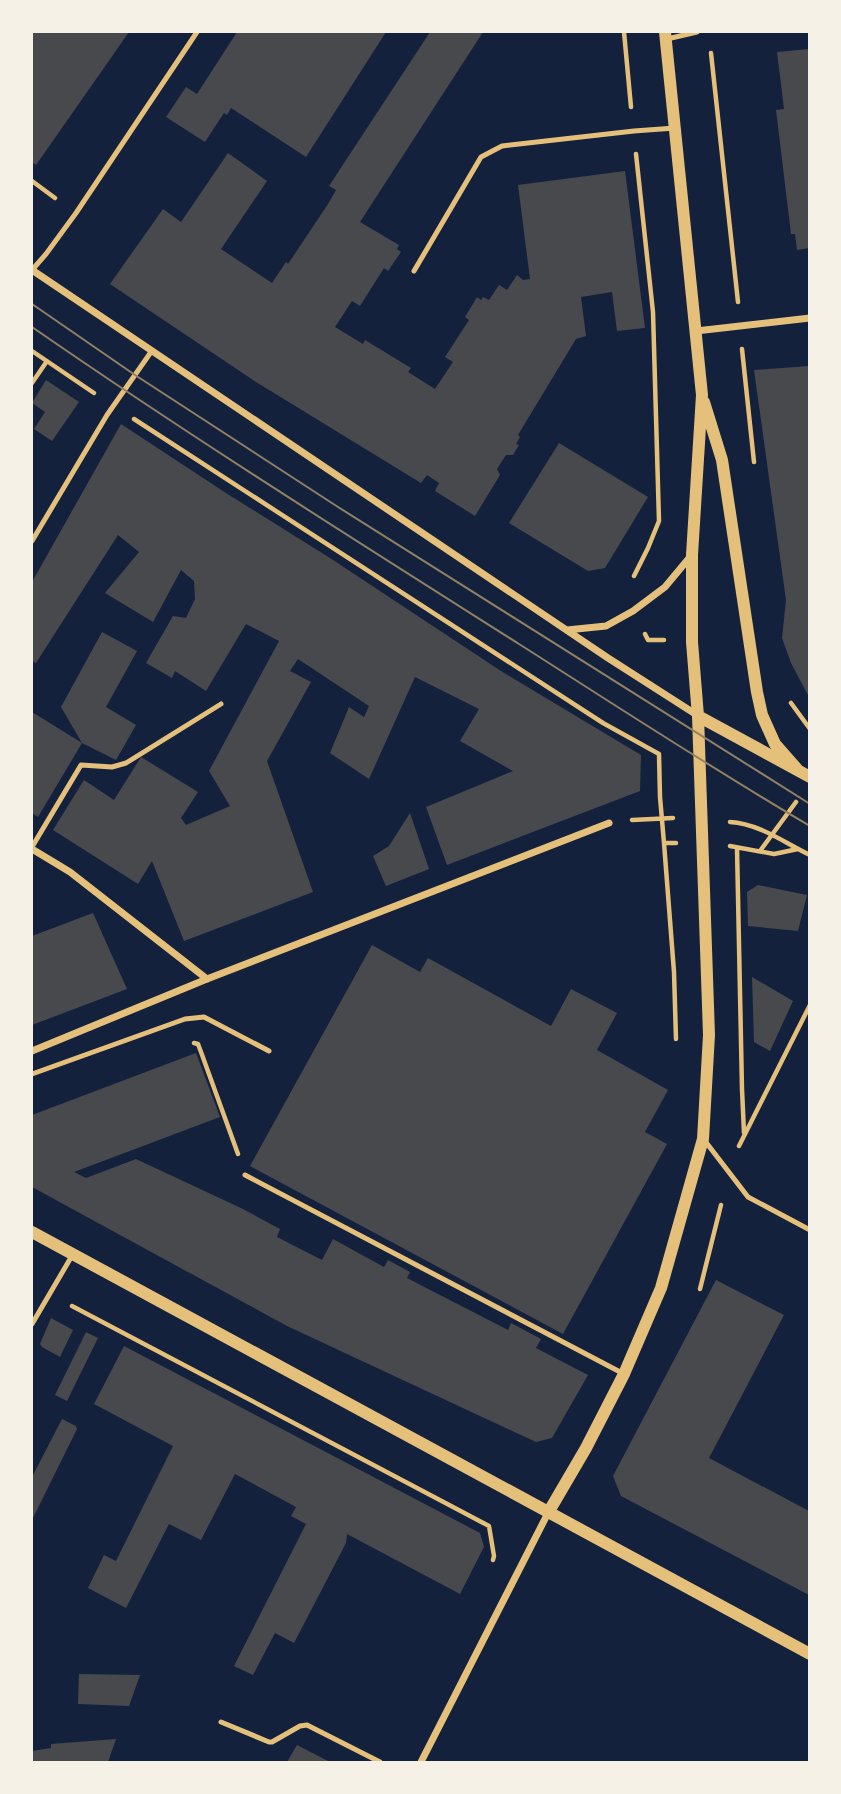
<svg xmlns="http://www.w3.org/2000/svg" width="841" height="1794" font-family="Overpass,sans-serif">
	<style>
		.building { fill: #48494c }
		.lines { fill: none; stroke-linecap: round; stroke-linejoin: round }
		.path { stroke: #e5c07b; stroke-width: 4.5 }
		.service { stroke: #e5c07b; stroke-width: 5 }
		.minor { stroke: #e5c07b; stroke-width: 7 }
		.tertiary { stroke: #e5c07b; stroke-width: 12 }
		.tram { stroke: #918062; stroke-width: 2 }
	</style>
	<rect width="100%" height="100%" fill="#14213d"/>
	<path class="building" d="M 32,32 L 129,32 L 36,165 L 32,162 Z
		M 237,32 L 386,32 L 306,157 L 231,108 L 227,115 L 224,113 L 205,142 L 166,117 L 186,87 L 197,94 Z
		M 430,32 L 483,32 L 360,222 L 399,245 L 397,249 L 401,252 L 388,271 L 384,268 L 360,306 L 352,301 L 335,327 L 363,344 L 365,340 L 411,368 L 408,372 L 435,389 L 453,362 L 445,357 L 469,320 L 465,317 L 477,297 L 481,300 L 483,297 L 489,300 L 499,285 L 507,290 L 517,275 L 523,280 L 530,279 L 518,185 L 625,171 L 645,328 L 617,331 L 612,292 L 581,297 L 586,336 L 576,339 L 518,435 L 520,437 L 516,444 L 519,445 L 513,455 L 506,455 L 497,469 L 500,475 L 475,516 L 435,491 L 439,483 L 427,475 L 421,483 L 256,382 L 110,284 L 163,209 L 181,222 L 228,153 L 267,181 L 221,249 L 272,283 L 286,262 L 288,264 L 328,204 L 336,190 L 329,186 Z
		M 809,49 L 809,248 L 797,250 L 795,234 L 791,234 L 776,110 L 784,109 L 777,52 Z
		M 809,366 L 809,697 L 791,663 L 782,638 L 786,600 L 754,370 Z
		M 46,380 L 79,402 L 52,441 L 34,429 L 45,412 L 32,403 Z
		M 121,424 L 226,493 L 330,558 L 501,671 L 641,755 L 640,791 L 447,865 L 426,807 L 513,771 L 460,741 L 479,709 L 415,677 L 369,779 L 330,753 L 349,707 L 364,717 L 369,706 L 298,659 L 290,671 L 311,682 L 267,761 L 313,892 L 184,941 L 152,861 L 138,884 L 53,830 L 84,780 L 114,800 L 141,757 L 198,792 L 181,818 L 186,825 L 230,806 L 209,771 L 279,641 L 246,624 L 206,691 L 175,671 L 172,678 L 146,663 L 173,616 L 186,618 L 195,599 L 194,581 L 181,570 L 153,622 L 105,593 L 139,552 L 118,535 L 36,663 L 32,661 L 32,582 Z
		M 559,443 L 648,497 L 605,568 L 588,571 L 509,523 Z
		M 102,632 L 137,651 L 106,707 L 136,725 L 116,760 L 82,743 L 61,707 Z
		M 32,712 L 82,743 L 38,817 L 32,813 Z
		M 410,813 L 429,869 L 386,886 L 373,856 L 389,846 Z
		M 758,885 L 807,895 L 798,931 L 748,926 L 747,892 Z
		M 93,913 L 127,989 L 32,1025 L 32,936 Z
		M 372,945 L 420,972 L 428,958 L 551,1026 L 571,989 L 617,1013 L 597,1050 L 668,1090 L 645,1132 L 667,1144 L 563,1334 L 250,1166 Z
		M 752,977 L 793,1001 L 770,1051 L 754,1042 Z
		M 196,1053 L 220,1117 L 74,1172 L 86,1178 L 136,1159 L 243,1209 L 280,1229 L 277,1237 L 322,1260 L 333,1239 L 384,1267 L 388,1260 L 410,1272 L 407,1278 L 508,1330 L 511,1323 L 541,1339 L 536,1348 L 588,1375 L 552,1438 L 536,1442 L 287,1326 L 32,1187 L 32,1115 Z
		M 716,1280 L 784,1315 L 709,1458 L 809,1511 L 809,1595 L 621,1496 L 613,1476 Z
		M 51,1318 L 73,1330 L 60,1357 L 42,1347 L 40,1344 Z
		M 86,1332 L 98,1338 L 67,1401 L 55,1395 Z
		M 124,1346 L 480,1533 L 484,1547 L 460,1594 L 347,1534 L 346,1543 L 294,1643 L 275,1633 L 253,1675 L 234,1666 L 306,1524 L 291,1516 L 296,1507 L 235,1474 L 201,1540 L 169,1524 L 126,1608 L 88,1588 L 104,1555 L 116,1561 L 173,1446 L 94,1404 Z
		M 62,1419 L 76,1426 L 77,1429 L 32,1520 L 32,1477 Z
		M 79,1674 L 140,1675 L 129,1706 L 78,1704 Z
		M 116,1739 L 108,1762 L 32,1762 L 32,1751 L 51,1748 L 51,1744 Z
		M 297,1745 L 330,1762 L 287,1762 Z"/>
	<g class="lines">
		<path class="path" d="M 624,32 L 631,107
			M 711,53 L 738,302
			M 32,181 L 55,198
			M 742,349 L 754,462
			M 32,351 L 94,393
			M 32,383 L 47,361
			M 134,419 L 603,723 L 659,754 L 660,797 L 664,843 L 676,843
			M 634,576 L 648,548 L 659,521 L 653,312 L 636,154
			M 645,634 L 648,640 L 664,640
			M 791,703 L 810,729
			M 632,820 L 673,818
			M 730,822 C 760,824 783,842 810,855
			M 664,843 L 674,972 L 676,1039
			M 730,846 L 774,854 L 798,849
			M 737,848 L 742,1089 L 744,1133
			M 760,851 L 796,802
			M 194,1043 L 198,1044 L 201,1052 L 238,1154
			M 739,1146 L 810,1005
			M 700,1289 L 721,1205
			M 72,1306 L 489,1526 L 494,1556 L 493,1560"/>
		<path class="service" d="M 667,39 L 697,32
			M 32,270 L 46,254 L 76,213 L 197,32
			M 414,271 L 481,157 L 502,146 L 634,131 L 675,128
			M 32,541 L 107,415 L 151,352
			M 32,847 L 81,765 L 112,767 L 126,763 L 221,704
			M 32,1074 L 185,1019 L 204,1017 L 269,1051
			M 705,1141 L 748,1197 L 810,1230
			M 245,1175 L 624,1374
			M 32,1324 L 73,1254
			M 221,1722 L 269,1742 L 272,1742 L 300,1726 L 307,1725 L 380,1762"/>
		<path class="minor" d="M 32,270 L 608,658 L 697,715
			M 696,331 L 810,318
			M 567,630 L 606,626 L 633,611 L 665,587 L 690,557
			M 32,849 L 70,872 L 207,979
			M 32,1051 L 207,979 L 609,823
			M 421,1762 L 548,1513"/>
		<path class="tertiary" d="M 704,402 L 722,460 L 757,692 L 762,715 L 775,744 L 797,769
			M 698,716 L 810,777
			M 32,1232 L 810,1654
			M 548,1513 L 586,1448 L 624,1374 L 661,1288 L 703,1139 L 709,1035 L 698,716 L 692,642 L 692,555 L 702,395 L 665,32"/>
		<path class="tram" d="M 32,304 L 135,375 L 338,507 L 810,804
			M 32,327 C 191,437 355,540 519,644 C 615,705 711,768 810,826"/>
	</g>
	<rect width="841" height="1794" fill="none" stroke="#f6f1e7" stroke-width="66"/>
</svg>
